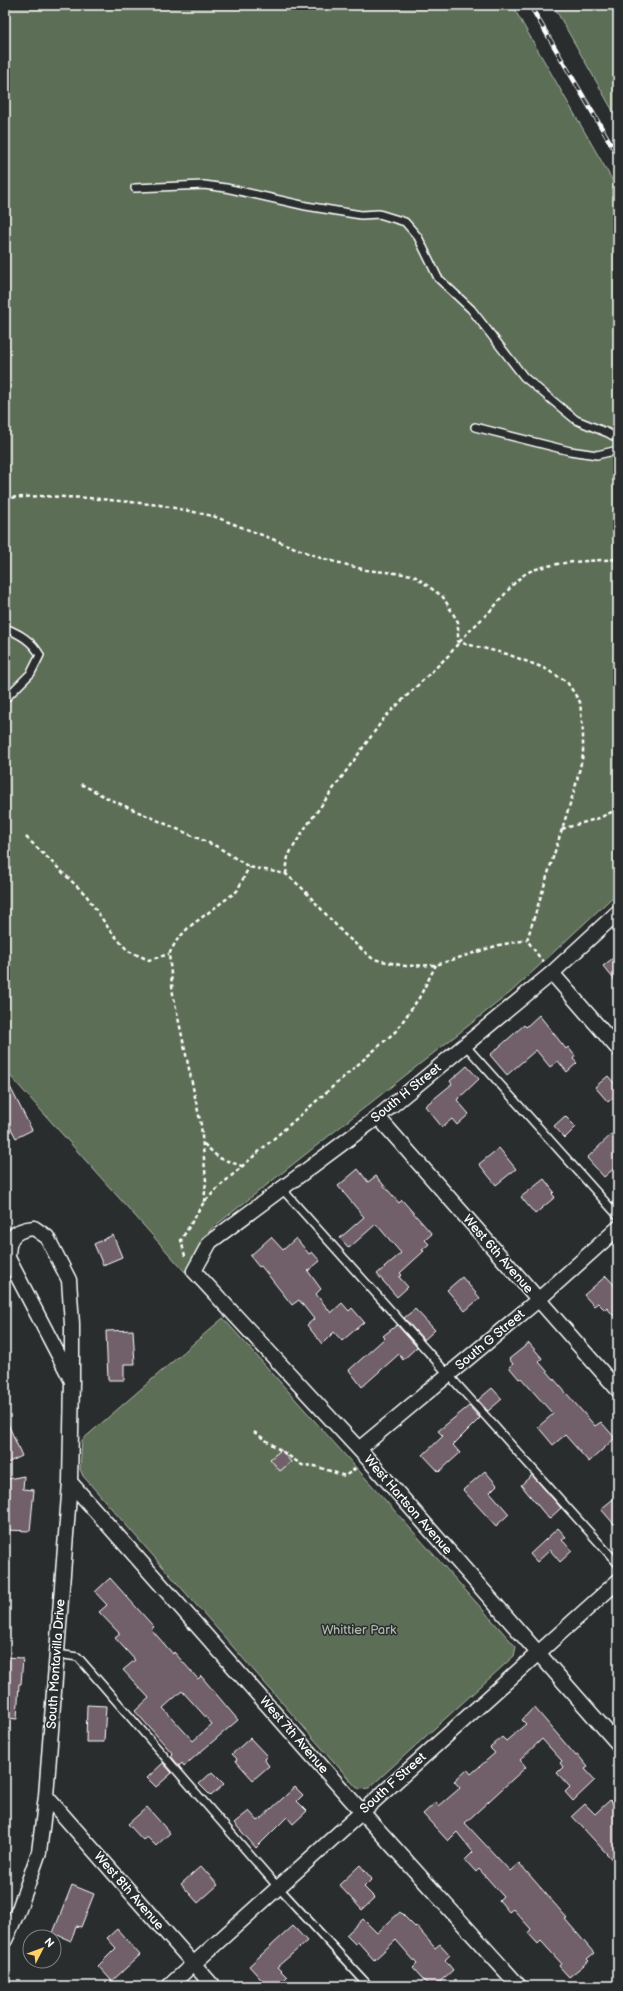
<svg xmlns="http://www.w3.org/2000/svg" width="623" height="1991" font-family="'Balsamiq Sans',sans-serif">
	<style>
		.green { fill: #5d6e57; stroke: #aeb6ab }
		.building { fill: #71606b; stroke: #fff; fill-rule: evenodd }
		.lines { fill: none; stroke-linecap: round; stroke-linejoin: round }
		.lane-casing { stroke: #fff; stroke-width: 10 }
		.street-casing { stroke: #fff; stroke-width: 17 }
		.path { stroke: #fff; stroke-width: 2.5; stroke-dasharray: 4 3; stroke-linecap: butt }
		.lane { stroke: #2a2d2e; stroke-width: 7 }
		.street { stroke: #2a2d2e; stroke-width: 14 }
		.rail-casing { stroke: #fff; stroke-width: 4.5 }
		.rail { stroke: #2a2d2e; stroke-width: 3; stroke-dasharray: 9; stroke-linecap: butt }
		.labels { text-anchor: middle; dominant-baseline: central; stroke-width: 3; stroke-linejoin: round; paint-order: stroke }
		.street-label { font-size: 13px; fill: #fff; stroke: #2a2d2e }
		.park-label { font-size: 13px; fill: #aeb6ab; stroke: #2a2d2e }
	</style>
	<rect width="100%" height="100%" fill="#2a2d2e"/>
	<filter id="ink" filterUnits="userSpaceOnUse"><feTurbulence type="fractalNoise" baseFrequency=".025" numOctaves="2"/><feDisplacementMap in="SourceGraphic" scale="8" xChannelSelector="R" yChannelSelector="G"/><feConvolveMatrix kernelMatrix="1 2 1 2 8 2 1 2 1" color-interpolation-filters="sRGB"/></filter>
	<g filter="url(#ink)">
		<path class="green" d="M 5,5 L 512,5 L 618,190 L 618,892 L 511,992 L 211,1229 L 185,1272 L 5,1070 Z
			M 553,5 L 618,5 L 618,120 Z
			M 223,1318 L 516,1647 L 514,1656 L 369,1788 L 360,1789 L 356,1787 L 83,1476 L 80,1469 L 82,1440 Z"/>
		<path class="building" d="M 618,954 L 618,984 L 603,966 Z
			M 539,1015 L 566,1049 L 568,1047 L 575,1056 L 573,1059 L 577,1063 L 567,1072 L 558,1061 L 550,1067 L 536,1050 L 507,1075 L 490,1055 L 524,1025 L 526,1027 Z
			M 467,1066 L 479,1079 L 457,1100 L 469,1114 L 457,1125 L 452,1119 L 442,1127 L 425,1106 L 452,1084 L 450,1081 Z
			M 608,1076 L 618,1088 L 618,1093 L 608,1102 L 595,1087 Z
			M 5,1077 L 32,1130 L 16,1138 L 9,1125 L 5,1127 Z
			M 565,1116 L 576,1127 L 565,1138 L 554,1126 Z
			M 618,1128 L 618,1165 L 604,1177 L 587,1158 Z
			M 499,1148 L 516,1169 L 496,1185 L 479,1164 Z
			M 358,1169 L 368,1182 L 376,1176 L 399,1203 L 402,1200 L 432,1234 L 425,1240 L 429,1244 L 422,1250 L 424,1251 L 400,1273 L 402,1275 L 399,1277 L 408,1287 L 397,1297 L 377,1274 L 401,1253 L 376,1224 L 349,1248 L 340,1238 L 364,1217 L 338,1186 Z
			M 544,1179 L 554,1192 L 552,1194 L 555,1197 L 535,1214 L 521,1197 Z
			M 113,1235 L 122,1257 L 103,1265 L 94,1244 Z
			M 271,1237 L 283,1250 L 296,1238 L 309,1254 L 312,1252 L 320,1261 L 308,1271 L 321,1289 L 316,1294 L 331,1313 L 342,1303 L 349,1311 L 352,1308 L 364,1322 L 342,1341 L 334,1332 L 322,1344 L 307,1325 L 314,1319 L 299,1300 L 292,1305 L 261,1266 L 259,1267 L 250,1256 Z
			M 606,1276 L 618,1289 L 618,1321 L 607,1308 L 605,1310 L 598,1303 L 594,1306 L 584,1295 Z
			M 462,1277 L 480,1298 L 465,1311 L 447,1290 Z
			M 415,1309 L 435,1330 L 424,1340 L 404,1318 Z
			M 397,1325 L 417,1347 L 403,1360 L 399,1354 L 362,1387 L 349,1370 L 385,1338 L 383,1336 Z
			M 133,1330 L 135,1364 L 124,1364 L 124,1380 L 108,1380 L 106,1331 Z
			M 529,1343 L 542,1358 L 539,1362 L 595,1426 L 601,1422 L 615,1438 L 589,1462 L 565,1435 L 553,1445 L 538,1427 L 553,1414 L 521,1378 L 519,1379 L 509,1367 L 513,1364 L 509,1359 Z
			M 492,1388 L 502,1399 L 488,1411 L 478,1400 Z
			M 469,1406 L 480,1418 L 453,1445 L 460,1453 L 439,1472 L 423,1455 L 443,1436 L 438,1431 Z
			M 5,1417 L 22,1456 L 5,1464 Z
			M 281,1450 L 291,1462 L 280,1471 L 270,1459 Z
			M 485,1471 L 497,1485 L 490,1492 L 509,1514 L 496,1526 L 463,1490 Z
			M 532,1475 L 561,1508 L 549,1519 L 521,1485 Z
			M 24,1476 L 23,1489 L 34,1490 L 30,1531 L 5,1530 L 8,1479 Z
			M 618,1495 L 618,1529 L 601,1509 Z
			M 558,1528 L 566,1537 L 562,1540 L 572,1551 L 560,1562 L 550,1550 L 537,1562 L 530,1554 Z
			M 110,1578 L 154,1627 L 151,1629 L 173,1654 L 174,1652 L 198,1679 L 201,1676 L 238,1720 L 184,1766 L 182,1763 L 179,1766 L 171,1756 L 173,1754 L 135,1711 L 149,1698 L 123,1670 L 135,1660 L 115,1638 L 120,1634 L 99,1612 L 107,1605 L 95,1592 ZM 182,1691 L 212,1724 L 193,1741 L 163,1708 Z
			M 5,1657 L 23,1658 L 21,1684 L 19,1684 L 17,1719 L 5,1718 Z
			M 87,1705 L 106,1706 L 104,1742 L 86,1742 Z
			M 534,1707 L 576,1756 L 578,1755 L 588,1767 L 585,1769 L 595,1780 L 573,1801 L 565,1792 L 570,1787 L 557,1773 L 563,1767 L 560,1763 L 562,1761 L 542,1739 L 520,1760 L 526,1767 L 465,1823 L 510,1871 L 519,1863 L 567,1918 L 565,1919 L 594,1953 L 587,1959 L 589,1961 L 569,1977 L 559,1966 L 561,1963 L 541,1941 L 538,1944 L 528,1933 L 531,1929 L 513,1909 L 509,1912 L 499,1900 L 503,1896 L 479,1869 L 476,1872 L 465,1860 L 473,1852 L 457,1832 L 448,1841 L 423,1814 L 436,1802 L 439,1806 L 460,1788 L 454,1781 L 467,1769 L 471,1774 L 495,1753 L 490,1748 L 502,1737 L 506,1741 L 526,1724 L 522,1720 Z
			M 250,1738 L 267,1756 L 264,1759 L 269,1766 L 253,1780 L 236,1761 L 237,1759 L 232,1754 Z
			M 163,1763 L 172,1773 L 156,1787 L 147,1778 Z
			M 212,1772 L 224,1784 L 211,1796 L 199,1784 Z
			M 295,1787 L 303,1795 L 297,1801 L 307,1811 L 293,1824 L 287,1817 L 256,1848 L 234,1823 L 249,1811 L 258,1821 Z
			M 610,1800 L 618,1809 L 618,1866 L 572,1816 L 585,1804 L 595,1814 Z
			M 147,1807 L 170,1833 L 156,1846 L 147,1837 L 143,1840 L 128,1824 Z
			M 360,1865 L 372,1879 L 364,1887 L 375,1898 L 362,1910 L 339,1885 Z
			M 201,1866 L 218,1885 L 198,1903 L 181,1884 Z
			M 72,1885 L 94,1894 L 81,1927 L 76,1926 L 71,1941 L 53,1933 Z
			M 400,1912 L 415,1927 L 416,1926 L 435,1948 L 440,1944 L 450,1955 L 445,1960 L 453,1970 L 435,1986 L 429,1986 L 413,1968 L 417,1964 L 396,1940 L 374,1960 L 358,1942 L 355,1944 L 346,1935 L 363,1919 L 377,1933 Z
			M 293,1926 L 307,1941 L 277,1967 L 287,1977 L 277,1986 L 267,1986 L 249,1966 Z
			M 117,1929 L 140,1955 L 112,1981 L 98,1966 L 116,1948 L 107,1938 Z"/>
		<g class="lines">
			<g class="lane-casing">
				<path id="lane" d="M 122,5 L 123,5
					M 135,188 L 204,185 L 226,188 L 306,206 L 361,215 L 379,214 L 405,222 L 418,237 L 438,278 L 471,309 L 524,377 L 576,420 L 608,433 L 618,439
					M 475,427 L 570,451 L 597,455 L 618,450
					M 5,628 C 20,634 32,641 40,655 L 31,673 L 5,699
					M 465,1045 L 618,1216
					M 282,1189 L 618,1564
					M 57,1654 L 78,1657 L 277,1886 L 369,1986"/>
			</g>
			<g class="street-casing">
				<path id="street" d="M 618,912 L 552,973 L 378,1117 L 210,1242 L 194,1271 L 368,1459 L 618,1744
					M 552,973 L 618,1049
					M 378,1117 L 618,1390
					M 359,1449 L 538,1300 L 618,1228
					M 70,1482 L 362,1812 L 519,1986
					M 46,1796 L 213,1986
					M 5,1940 L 19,1909 L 39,1852 L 46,1796 L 70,1482 L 72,1381 L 72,1324 L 69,1280 L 47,1237 L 34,1228 C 13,1230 8,1238 8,1258 L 72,1381
					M 169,1986 L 618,1581"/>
			</g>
			<path class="path" d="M 5,498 L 40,496 L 89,498 L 160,505 L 213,516 L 321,558 L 366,570 L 413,575 L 443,597 L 458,622 L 458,642 L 507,654 L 544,668 L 567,682 L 580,702 L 583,733 L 583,755 L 575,788 L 527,940 L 543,962
				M 81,784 L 109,799 L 218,847 L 249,867 L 286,874 L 302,888 L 344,934 L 373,959 L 405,966 L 436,965 L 499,945 L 527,940
				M 562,829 L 599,818 L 618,809
				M 26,837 L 86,895 L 109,929 L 128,951 L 149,960 L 169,954
				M 286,874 L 288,856 L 303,831 L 385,717 L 450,654 C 462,637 477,624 492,609 C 505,596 517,574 536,569 C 562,561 591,561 618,559
				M 204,1144 L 219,1158 L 242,1166
				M 204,1202 L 206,1181 L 201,1125 L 173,994 L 169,954 L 177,940 L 189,927 L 237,891 L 249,867
				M 185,1256 L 181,1240 L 204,1202 L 221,1185 L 396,1031 L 419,998 L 436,965
				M 254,1432 L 302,1465 L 315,1466 L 345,1476 L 356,1468"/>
			<use href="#lane" class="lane"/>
			<use href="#street" class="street"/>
			<g class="rail-casing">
				<path id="rail" d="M 530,5 L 618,156"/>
			</g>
			<use href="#rail" class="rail"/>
		</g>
	</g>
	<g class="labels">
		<g class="street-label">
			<text transform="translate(406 1093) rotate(-39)">South H Street</text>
			<text transform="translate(498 1254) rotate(49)">West 6th Avenue</text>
			<text transform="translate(490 1340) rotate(-40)">South G Street</text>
			<text transform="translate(408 1505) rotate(49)">West Hartson Avenue</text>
			<text transform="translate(56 1664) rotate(-86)">South Montavilla Drive</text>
			<text transform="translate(294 1735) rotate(49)">West 7th Avenue</text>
			<text transform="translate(393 1783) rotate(-42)">South F Street</text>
			<text transform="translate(129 1891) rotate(49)">West 8th Avenue</text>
		</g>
		<g class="park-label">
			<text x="359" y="1630">Whittier Park</text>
		</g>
	</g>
	<rect width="623" height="1991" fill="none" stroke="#2a2d2e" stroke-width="20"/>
	<rect x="10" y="10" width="603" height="1971" fill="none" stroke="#fff" stroke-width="1.5" filter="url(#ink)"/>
	<g transform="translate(42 1949) rotate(48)"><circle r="19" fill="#2a2d2e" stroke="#7f8182"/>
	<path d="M0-3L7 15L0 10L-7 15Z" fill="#ffd166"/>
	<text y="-6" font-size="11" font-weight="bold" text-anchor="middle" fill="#ffffff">N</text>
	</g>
</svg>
